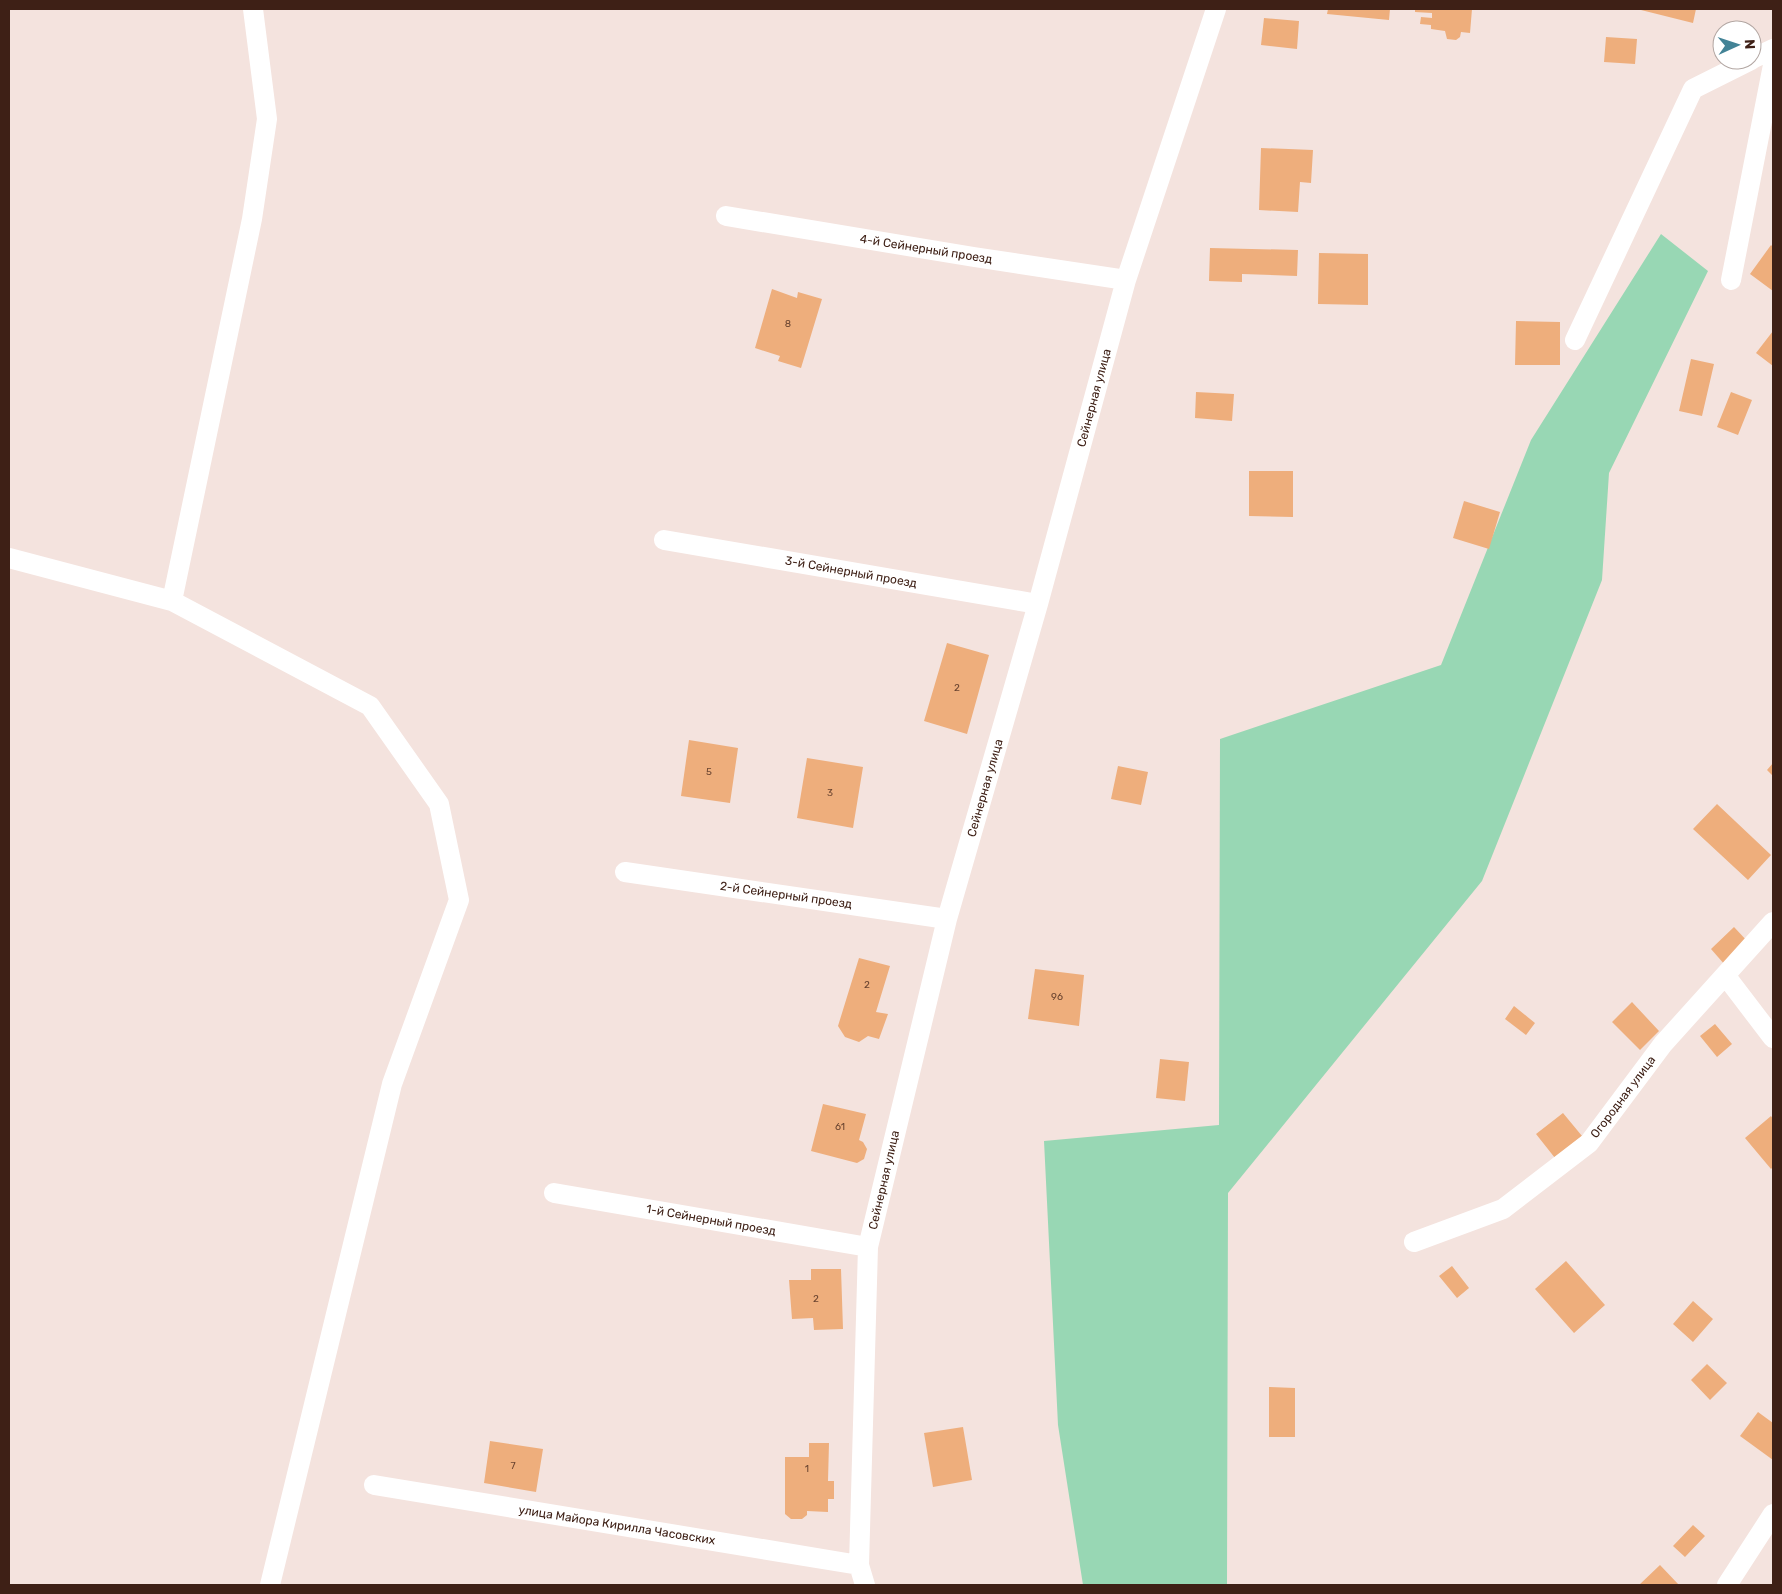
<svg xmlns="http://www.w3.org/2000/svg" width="1782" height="1594" font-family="Rubik,sans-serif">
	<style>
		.green { fill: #98d7b4 }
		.building { fill: #eeae7c }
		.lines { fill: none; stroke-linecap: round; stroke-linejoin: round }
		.service { stroke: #fff; stroke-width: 20 }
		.labels { text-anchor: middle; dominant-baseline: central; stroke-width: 4; stroke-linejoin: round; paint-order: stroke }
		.number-label { font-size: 10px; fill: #6a4430 }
		.street-label { font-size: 12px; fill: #3e2016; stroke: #fff }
	</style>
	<rect width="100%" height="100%" fill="#f4e3de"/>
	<path class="green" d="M 1661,234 L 1708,271 L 1609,473 L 1602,580 L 1482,881 L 1228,1193 L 1227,1585 L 1083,1585 L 1058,1425 L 1044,1141 L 1219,1125 L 1220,739 L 1441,665 L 1531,440 Z"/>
	<path class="building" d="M 1328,9 L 1390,9 L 1389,20 L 1327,14 Z
		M 1415,9 L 1472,9 L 1470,33 L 1461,32 L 1460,37 L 1456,40 L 1447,39 L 1445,31 L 1431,29 L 1431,25 L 1420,24 L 1421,17 L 1432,18 L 1432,13 L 1415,12 Z
		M 1637,9 L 1696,9 L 1693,23 Z
		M 1264,18 L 1299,21 L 1297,49 L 1261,45 Z
		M 1606,37 L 1637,39 L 1635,64 L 1604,62 Z
		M 1261,148 L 1313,150 L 1311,183 L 1300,182 L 1298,212 L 1259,210 Z
		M 1771,245 L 1773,247 L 1773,291 L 1750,274 Z
		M 1210,248 L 1298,250 L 1297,276 L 1242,274 L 1242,282 L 1209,281 Z
		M 1319,253 L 1368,254 L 1368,305 L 1318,304 Z
		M 772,289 L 797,298 L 798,292 L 822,299 L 801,368 L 778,361 L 780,356 L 755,348 Z
		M 1516,321 L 1560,322 L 1560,365 L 1515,365 Z
		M 1773,331 L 1773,366 L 1756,353 Z
		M 1691,359 L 1714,364 L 1702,416 L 1679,411 Z
		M 1196,392 L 1234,394 L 1232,421 L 1195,418 Z
		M 1731,392 L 1752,400 L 1738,435 L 1717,427 Z
		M 1249,471 L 1293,471 L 1293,517 L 1249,516 Z
		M 1464,501 L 1500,512 L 1489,549 L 1453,538 Z
		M 947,643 L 989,655 L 967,734 L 924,721 Z
		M 689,740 L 738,748 L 730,803 L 681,796 Z
		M 807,758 L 863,767 L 853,828 L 797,818 Z
		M 1773,763 L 1773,776 L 1767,770 Z
		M 1118,766 L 1148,772 L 1141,805 L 1111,799 Z
		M 1717,804 L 1771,855 L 1748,880 L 1693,829 Z
		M 1734,927 L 1749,943 L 1725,965 L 1711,949 Z
		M 859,958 L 890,966 L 876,1012 L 888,1014 L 879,1039 L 868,1036 L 859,1042 L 845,1037 L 838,1026 Z
		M 1035,969 L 1084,975 L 1079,1026 L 1028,1019 Z
		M 1632,1002 L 1659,1031 L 1640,1050 L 1612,1022 Z
		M 1514,1006 L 1535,1023 L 1526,1035 L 1505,1019 Z
		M 1715,1024 L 1732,1044 L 1717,1057 L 1700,1036 Z
		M 1160,1059 L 1189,1062 L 1185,1101 L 1156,1098 Z
		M 823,1104 L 866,1114 L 859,1140 L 863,1142 L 867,1149 L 864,1159 L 857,1163 L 811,1151 Z
		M 1563,1113 L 1582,1136 L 1555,1158 L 1536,1134 Z
		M 1771,1116 L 1773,1119 L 1773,1167 L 1771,1169 L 1745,1138 Z
		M 1566,1261 L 1605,1305 L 1574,1333 L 1535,1289 Z
		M 1452,1266 L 1469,1288 L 1457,1298 L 1439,1276 Z
		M 811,1269 L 841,1269 L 843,1329 L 814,1330 L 813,1318 L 792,1319 L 789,1280 L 811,1280 Z
		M 1693,1301 L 1713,1319 L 1693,1342 L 1673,1324 Z
		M 1707,1364 L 1727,1383 L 1710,1400 L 1691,1380 Z
		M 1269,1387 L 1295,1388 L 1295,1437 L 1269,1437 Z
		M 1758,1412 L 1773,1423 L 1773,1460 L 1740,1436 Z
		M 963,1427 L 972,1480 L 933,1487 L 924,1433 Z
		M 490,1441 L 543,1449 L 536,1492 L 484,1483 Z
		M 809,1443 L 829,1443 L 828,1481 L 834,1481 L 834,1499 L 828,1499 L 828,1512 L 807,1511 L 807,1515 L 802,1519 L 791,1519 L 785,1514 L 785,1457 L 809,1457 Z
		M 1693,1525 L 1705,1536 L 1685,1557 L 1673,1546 Z
		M 1660,1565 L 1679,1585 L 1639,1585 Z"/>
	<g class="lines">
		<path class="service" d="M 1752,59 L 1773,49
			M 726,216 L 974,257 L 1126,280
			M 1731,280 L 1773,65
			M 1575,340 L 1693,89 L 1751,60
			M 664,540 L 1038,604
			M 9,558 L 172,601 L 370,706 L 439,804 L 459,900 L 392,1084 L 270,1585
			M 172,601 L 252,219 L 267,119 L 253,9
			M 625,872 L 947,919
			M 1725,975 L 1773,1038
			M 554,1193 L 868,1247
			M 1414,1242 L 1503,1209 L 1589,1143 L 1663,1044 L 1773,922
			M 374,1485 L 859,1565
			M 865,1585 L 859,1565 L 868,1247 L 947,919 L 1038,604 L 1126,280 L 1216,9
			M 1727,1585 L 1773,1514"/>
	</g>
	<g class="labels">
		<g class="number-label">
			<text x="788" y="324">8</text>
			<text x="957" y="688">2</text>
			<text x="709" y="772">5</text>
			<text x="830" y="793">3</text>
			<text x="867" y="985">2</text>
			<text x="1057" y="997">96</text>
			<text x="840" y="1127">61</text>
			<text x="816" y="1299">2</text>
			<text x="513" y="1466">7</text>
			<text x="807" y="1469">1</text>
		</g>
		<g class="street-label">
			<text transform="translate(926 249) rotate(9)">4-й Сейнерный проезд</text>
			<text transform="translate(1094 398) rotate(-75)">Сейнерная улица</text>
			<text transform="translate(851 572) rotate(10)">3-й Сейнерный проезд</text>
			<text transform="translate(985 788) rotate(-74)">Сейнерная улица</text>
			<text transform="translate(786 895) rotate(8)">2-й Сейнерный проезд</text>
			<text transform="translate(1623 1097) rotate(-53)">Огородная улица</text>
			<text transform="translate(884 1180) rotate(-77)">Сейнерная улица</text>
			<text transform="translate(711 1220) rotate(10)">1-й Сейнерный проезд</text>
			<text transform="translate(617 1525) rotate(9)">улица Майора Кирилла Часовских</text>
		</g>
	</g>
	<rect width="1782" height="1594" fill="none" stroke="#3e2016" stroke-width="20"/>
	<g transform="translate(1737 45) rotate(87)"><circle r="24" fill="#ffffff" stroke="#b2a6a2"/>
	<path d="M0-4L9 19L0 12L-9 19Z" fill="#438396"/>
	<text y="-8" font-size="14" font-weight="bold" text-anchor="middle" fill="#3e2016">N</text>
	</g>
</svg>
